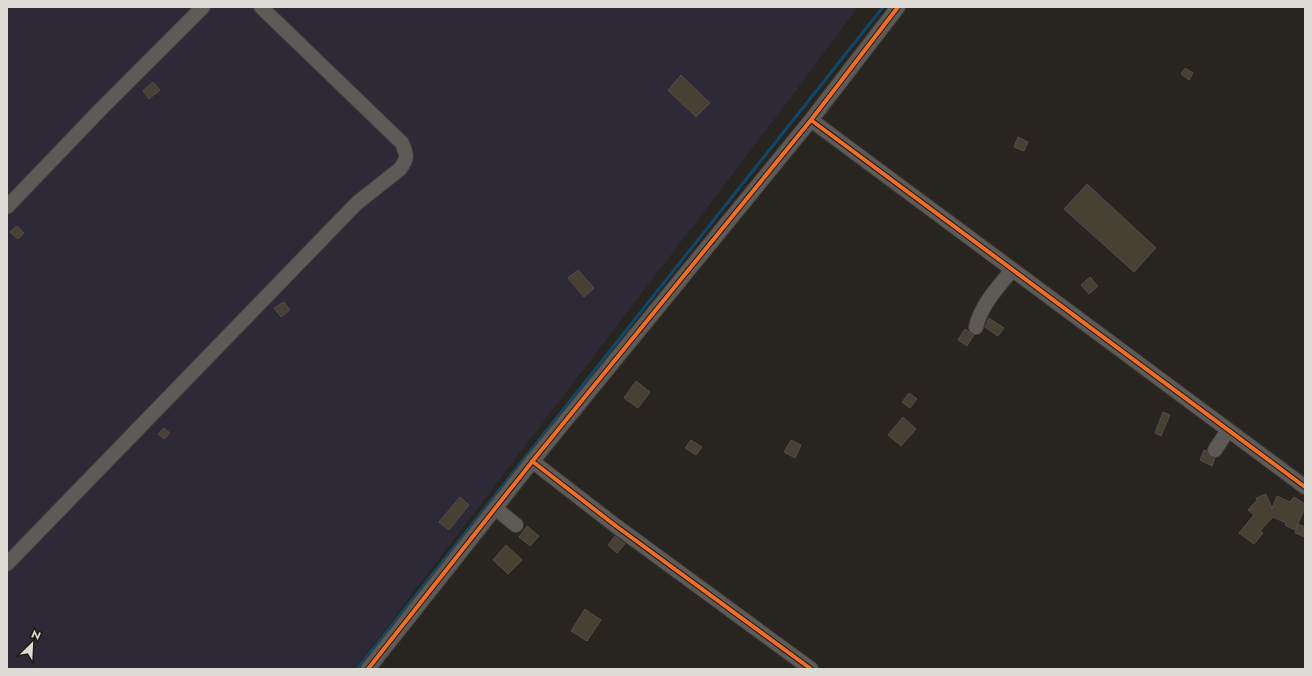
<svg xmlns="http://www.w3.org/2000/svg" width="1312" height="676" font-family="Jost,sans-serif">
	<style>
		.industrial { fill: #2d2936 }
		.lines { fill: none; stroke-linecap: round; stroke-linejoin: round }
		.stream { stroke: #104769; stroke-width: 3 }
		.building { fill: #494034; stroke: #504d4a }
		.minor-casing { stroke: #423e3b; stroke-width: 16 }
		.minor { stroke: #5e5a57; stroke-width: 14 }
		.cycleway-casing { stroke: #211b13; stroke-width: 6 }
		.cycleway { stroke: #ee6e29; stroke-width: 4 }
	</style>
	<rect width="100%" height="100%" fill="#282420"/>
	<path class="industrial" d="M 7,7 L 858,7 L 783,108 L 355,669 L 7,669 Z"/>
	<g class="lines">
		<path class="stream" d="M 357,669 L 883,7"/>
	</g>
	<path class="building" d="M 1185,68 L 1193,73 L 1189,80 L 1181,74 Z
		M 681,75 L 710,103 L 696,117 L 668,90 Z
		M 153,82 L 160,90 L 149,99 L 143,91 Z
		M 1018,137 L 1028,142 L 1024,151 L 1014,147 Z
		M 1087,184 L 1156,248 L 1134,272 L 1064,209 Z
		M 17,226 L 24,233 L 18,239 L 10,232 Z
		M 578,270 L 594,288 L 584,297 L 568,278 Z
		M 1090,277 L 1098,286 L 1089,294 L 1081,285 Z
		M 284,302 L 290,310 L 281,317 L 274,308 Z
		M 989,318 L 1004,328 L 998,336 L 985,327 Z
		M 965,329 L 974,335 L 967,346 L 958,340 Z
		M 636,381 L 650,392 L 638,408 L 624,398 Z
		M 909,393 L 917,399 L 910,408 L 902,402 Z
		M 1163,412 L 1170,415 L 1161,436 L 1155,433 Z
		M 903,417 L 916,429 L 901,446 L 888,435 Z
		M 164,428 L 170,433 L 164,439 L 158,434 Z
		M 691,440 L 702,447 L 696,455 L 685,448 Z
		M 791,440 L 801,445 L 795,458 L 784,452 Z
		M 1204,450 L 1207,451 L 1210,457 L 1215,458 L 1212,466 L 1200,460 Z
		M 1266,494 L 1272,508 L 1277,496 L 1290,502 L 1294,497 L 1305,504 L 1305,508 L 1295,530 L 1285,525 L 1286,523 L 1273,517 L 1260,531 L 1263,533 L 1254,544 L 1239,533 L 1254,515 L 1248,510 L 1257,500 L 1256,498 Z
		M 460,497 L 469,505 L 449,530 L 439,522 Z
		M 1298,524 L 1305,527 L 1305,537 L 1295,533 Z
		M 527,526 L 539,536 L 530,546 L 519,537 Z
		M 615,536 L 625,544 L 617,553 L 608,545 Z
		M 506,545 L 522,560 L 508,574 L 493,560 Z
		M 585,609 L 601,620 L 587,641 L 571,631 Z"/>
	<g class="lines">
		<g class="minor-casing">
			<path id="minor" d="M 811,120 L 1305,487
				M 7,207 L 100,110 L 203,7
				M 976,327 C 981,305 998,287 1012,270
				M 1215,450 L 1228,430
				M 532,461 L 616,526 L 811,669
				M 495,508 L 516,525
				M 7,564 L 357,203 L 400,169 C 408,158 407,155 402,143 L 261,7
				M 368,669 L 535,458 L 811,120 L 898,7"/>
		</g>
		<use href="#minor" class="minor"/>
		<g class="cycleway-casing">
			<path id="cycleway" d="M 811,120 L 1305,487
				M 532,461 L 616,526 L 811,669
				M 368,669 L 535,458 L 811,120 L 898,7"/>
		</g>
		<use href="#cycleway" class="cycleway"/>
	</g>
	<rect width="1312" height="676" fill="none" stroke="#dedad5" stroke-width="16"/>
	<g transform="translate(32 644) rotate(24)" stroke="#211b13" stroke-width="3" paint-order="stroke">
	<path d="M0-3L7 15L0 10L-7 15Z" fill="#dedad5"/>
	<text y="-6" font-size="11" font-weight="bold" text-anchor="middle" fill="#dedad5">N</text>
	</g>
</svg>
